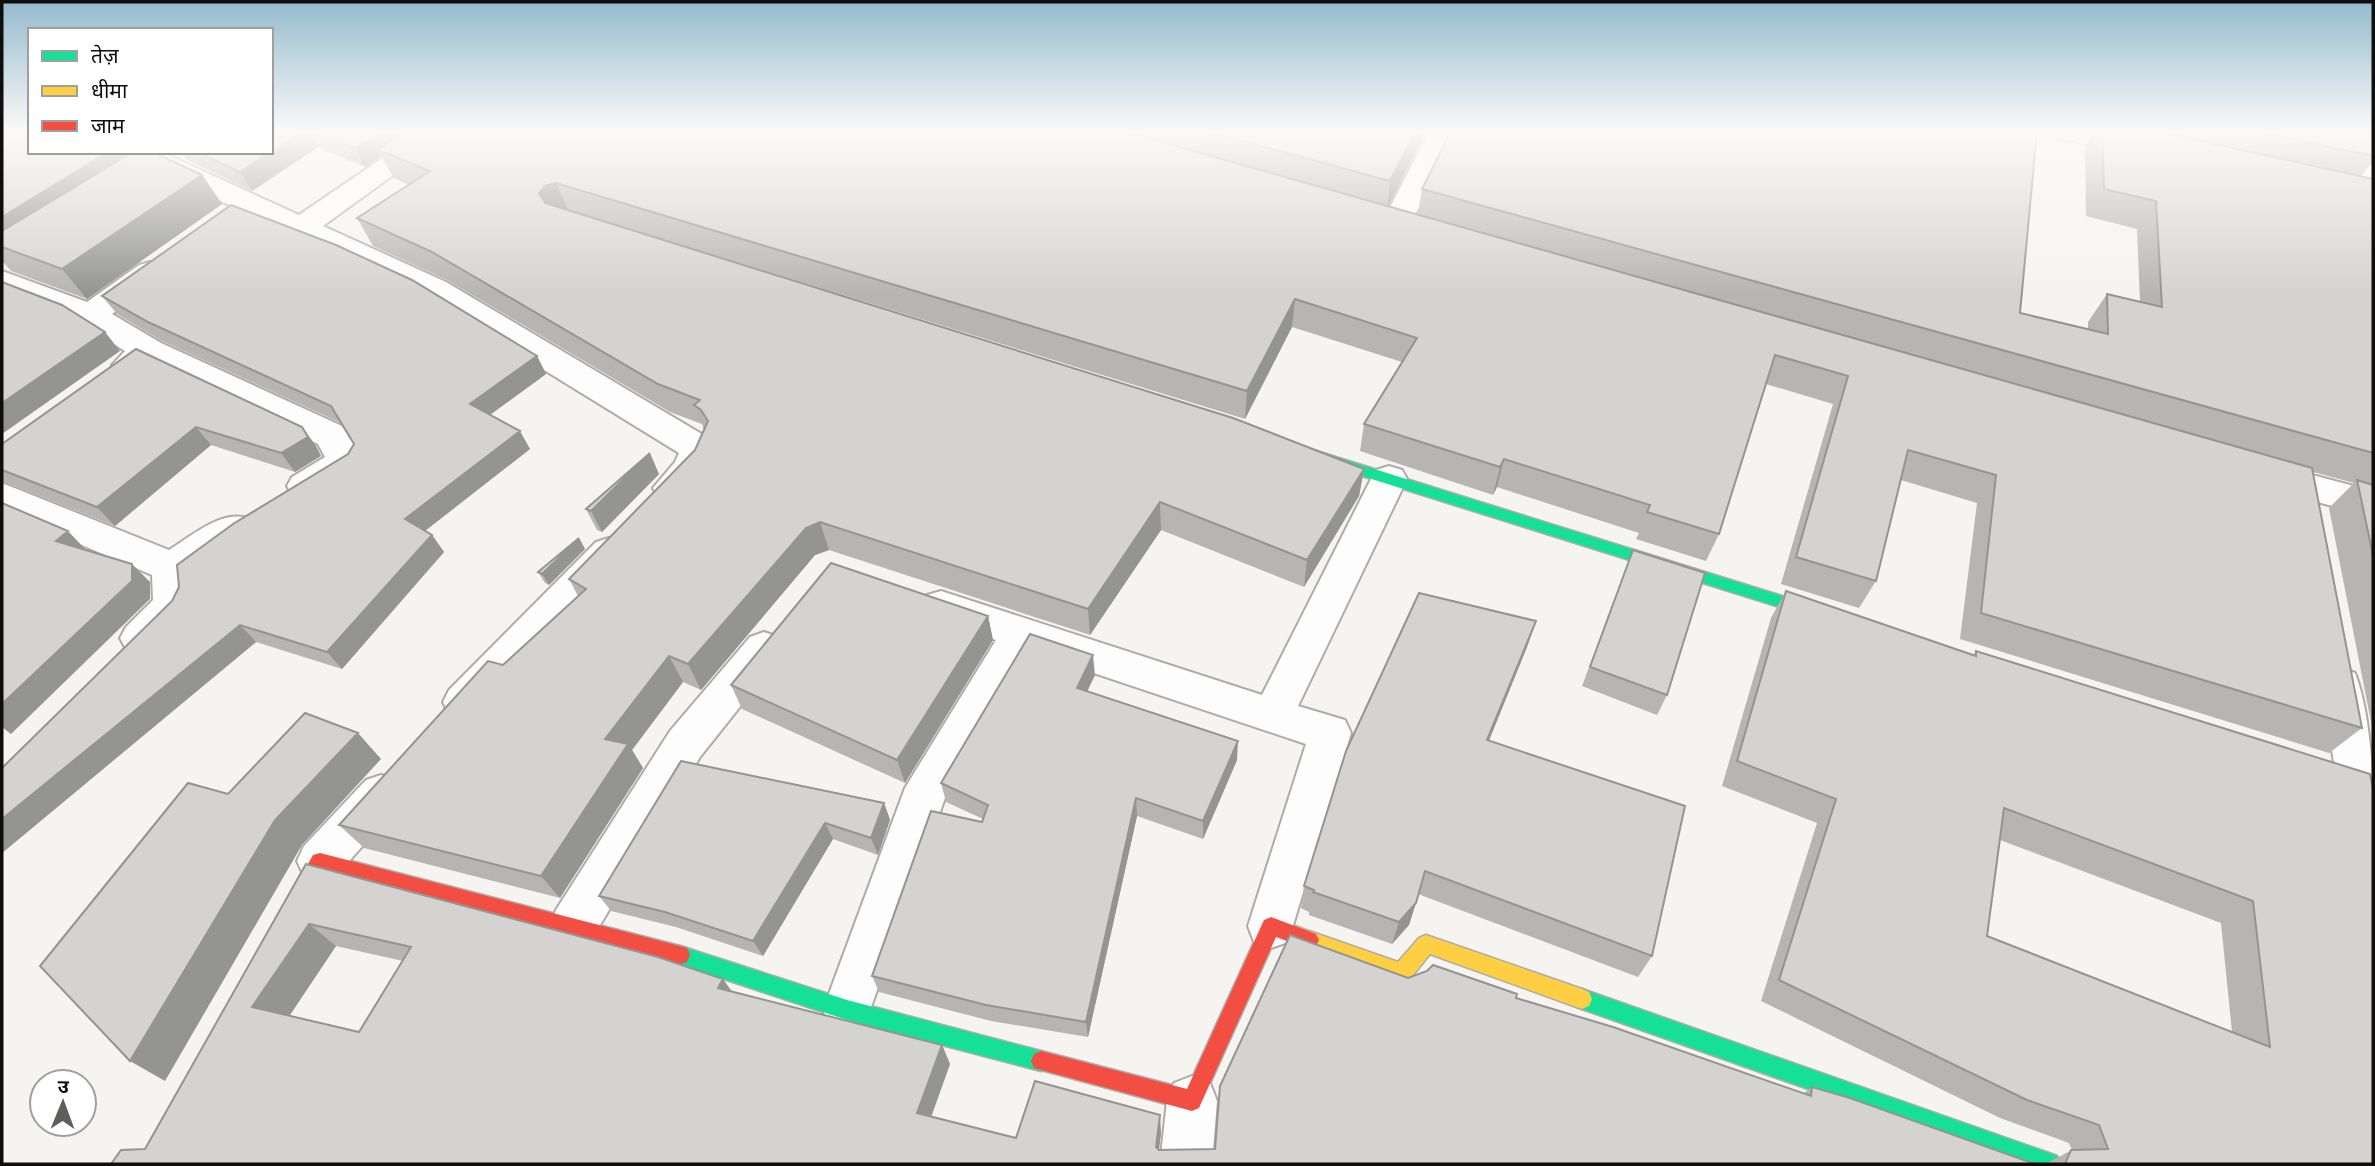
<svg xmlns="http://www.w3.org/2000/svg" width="2375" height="1166" font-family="Commissioner,'Noto Sans Devanagari',sans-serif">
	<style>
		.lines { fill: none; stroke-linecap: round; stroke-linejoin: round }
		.street-casing { stroke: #adacaa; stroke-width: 4 }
		.fast-casing { stroke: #adacaa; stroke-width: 3 }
		.slow-casing { stroke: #adacaa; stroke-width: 3 }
		.jam-casing { stroke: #adacaa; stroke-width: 3 }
		.street { fill: #fefdfd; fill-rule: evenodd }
		.fast { fill: #16e098; fill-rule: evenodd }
		.slow { fill: #ffcf43; fill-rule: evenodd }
		.jam { fill: #f24e42; fill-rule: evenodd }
		.wall { fill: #b6b5b4; fill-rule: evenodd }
		.shaded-wall { fill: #949492 }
		.building { fill: #d4d3d1; stroke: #949492; stroke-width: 2; fill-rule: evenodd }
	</style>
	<rect width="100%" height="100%" fill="#f6f4f1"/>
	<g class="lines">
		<g class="street-casing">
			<path id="street" d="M 422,131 L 454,131 L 323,226 L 446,282 L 710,439 L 716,448 C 707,474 690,507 658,497 L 653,488 L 675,462 L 679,453 L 424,296 L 150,168 L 146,162 L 150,156 L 160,153 L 170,156 L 299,215 Z
				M 1429,131 L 1457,131 L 1407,231 L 1396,234 L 1385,231 L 1381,225 Z
				M 2051,131 L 2101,131 L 2152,142 L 2156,148 L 2152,154 L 2142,156 L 2055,137 Z
				M 2354,131 L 2373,131 L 2372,208 L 2362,205 L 2357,199 Z
				M 150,262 L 161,265 L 166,272 L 161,279 L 112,314 L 161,343 L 342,426 L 364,461 C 352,482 315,502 292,495 L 287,486 L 292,477 L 325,457 L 318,444 L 151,365 L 129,376 L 117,373 L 112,365 L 125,351 L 79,322 L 2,292 L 2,271 L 87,302 L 139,265 Z
				M 2267,463 L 2373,491 L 2373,517 L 2254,485 L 2249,476 L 2254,467 Z
				M 1389,466 L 1402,470 L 1407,479 L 1298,706 L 1345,720 L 1351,733 L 1288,942 L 1271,948 L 1254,942 L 1248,926 L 1306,744 L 1031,652 L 946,795 L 864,1027 L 847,1034 L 830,1027 L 823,1010 L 905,788 L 996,640 L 927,617 L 921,606 L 927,595 L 941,591 L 1262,695 L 1371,479 L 1376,470 Z
				M 2,483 L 169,550 C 192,536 220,510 248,518 L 254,528 L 248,538 L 190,574 L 193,605 L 187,616 L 154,649 L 140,654 L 126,649 L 120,638 L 126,627 L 153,600 L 152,575 L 2,511 Z
				M 609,538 L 622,542 L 628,552 L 622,562 L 479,714 L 464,719 L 449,714 L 443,702 L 449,690 L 596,542 Z
				M 764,632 L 778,637 L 784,648 L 778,659 L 700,757 L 590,942 L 573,948 L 556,942 L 550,926 L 556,910 L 670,731 L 750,637 Z
				M 2341,668 L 2355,673 C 2375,724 2375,822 2373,878 L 2357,872 L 2350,858 L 2321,685 L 2327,673 Z
				M 381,775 L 396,780 L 403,794 L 396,808 L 336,876 L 320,882 L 304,876 L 297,861 L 304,846 L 366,780 Z
				M 1192,1076 L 1210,1083 L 1217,1101 L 1212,1164 L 1160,1164 L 1167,1101 L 1174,1083 Z"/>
		</g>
		<g class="fast-casing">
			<path id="fast" d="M 1313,450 L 1830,611 L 1836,612 L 1838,617 L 1836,622 L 1830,623 L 1308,459 L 1306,455 Z
				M 680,946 L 847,1000 L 1041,1051 L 1048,1054 L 1051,1061 L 1048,1068 L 1041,1071 L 847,1020 L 673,962 L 670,955 L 673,948 Z
				M 1582,989 L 2049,1153 L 2057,1156 L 2060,1164 L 2020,1164 L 1582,1009 L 1575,1006 L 1572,999 L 1575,992 Z"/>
		</g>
		<g class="slow-casing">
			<path id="slow" d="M 1309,931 L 1398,962 L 1419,938 L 1426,935 L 1582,989 L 1589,992 L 1592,999 L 1589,1006 L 1582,1009 L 1430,954 L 1409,980 L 1402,982 L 1302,946 L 1299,940 L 1302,934 Z"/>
		</g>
		<g class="jam-casing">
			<path id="jam" d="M 320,853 L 680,946 L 687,948 L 690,955 L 687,962 L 680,964 L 325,871 L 298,919 L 291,922 L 284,919 L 282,913 L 284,907 L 313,855 Z
				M 1271,917 L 1316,934 L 1319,940 L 1316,946 L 1309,949 L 1276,937 L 1199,1108 L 1192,1111 L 1034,1068 L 1031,1061 L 1034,1054 L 1041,1051 L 1187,1089 L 1264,920 Z"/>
		</g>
		<use href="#street" class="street"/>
		<use href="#fast" class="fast"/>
		<use href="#slow" class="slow"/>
		<use href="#jam" class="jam"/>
	</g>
	<path class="wall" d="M 2,131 L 202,175 L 222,204 L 87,299 L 11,271 L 2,261 Z
		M 271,131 L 1426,131 L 1388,206 L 1418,214 L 1422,189 L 2020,313 L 2088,329 L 2088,322 L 2107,294 L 2140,302 L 2137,229 L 2086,216 L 2085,146 L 2095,131 L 2373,131 L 2373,161 L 2361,176 L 2373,179 L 2373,732 L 2329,508 L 2354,483 L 2313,472 L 2362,728 L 2329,753 L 1960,639 L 1977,503 L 1901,480 L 1876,581 L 1859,608 L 1781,584 L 1833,404 L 1766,384 L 1719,534 L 1706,561 L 1636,539 L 1639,533 L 1497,487 L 1493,495 L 1360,451 L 1364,424 L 1402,362 L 1292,327 L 1245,419 L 658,238 L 1364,469 L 1359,496 L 1304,587 L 1161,530 L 1090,635 L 829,550 L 815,555 L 701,690 L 683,682 L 632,750 L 643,768 L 560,898 L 364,848 L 339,825 L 503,665 L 578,596 L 569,579 L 695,450 L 704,430 L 702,424 L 670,412 L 447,280 L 373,246 L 357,218 L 409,185 L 394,178 L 381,156 L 365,167 L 318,147 L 252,191 L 187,160 L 181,152 L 271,152 Z
		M 102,296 L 537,356 L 546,374 L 490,415 L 530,449 L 425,531 L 432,535 L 444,552 L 342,669 L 256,642 L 2,853 L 348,454 L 354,444 L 341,423 L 162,341 L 117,314 Z
		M 136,349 L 302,427 L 316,446 L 321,456 L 295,472 L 211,445 L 115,526 L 2,481 L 2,444 Z
		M 659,474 L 602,532 L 597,530 L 586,509 Z
		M 579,538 L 585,549 L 549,585 L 545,583 L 538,572 Z
		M 1633,550 L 1667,695 L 1657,715 L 1582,686 Z
		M 1786,591 L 1973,655 L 1976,651 L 2373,789 L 2373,1164 L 2045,1164 L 2072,1150 L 2069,1143 L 2000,1118 L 1761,1001 L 1817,823 L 1722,786 L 1771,618 ZM 2000,840 L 2221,923 L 2232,1032 L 1987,936 Z
		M 988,616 L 993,640 L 905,783 L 742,709 L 731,685 Z
		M 1536,621 L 1527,647 L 1489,740 L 1652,956 L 1638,977 L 1418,894 L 1409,925 L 1392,944 L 1309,915 L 1309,912 L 1301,908 L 1304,886 Z
		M 1095,675 L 1087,692 L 1237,760 L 1203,839 L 1137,816 L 1088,1037 L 991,1021 L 879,992 L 872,976 L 982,822 L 983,819 L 946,802 L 941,783 Z
		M 884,803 L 890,820 L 878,855 L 833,839 L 763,956 L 676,927 L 611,911 L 599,896 Z
		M 306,864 L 732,992 L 942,1045 L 950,1064 L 931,1117 L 1016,1138 L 1161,1133 L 1159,1150 L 1215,1149 L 1408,978 L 1516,998 L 1804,1093 L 1812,1087 L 2035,1164 L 145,1149 ZM 336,946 L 403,961 L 359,1032 L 289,1016 Z"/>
	<path class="shaded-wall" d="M 304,131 L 308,131 L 318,147 L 252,191 L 240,172 Z
		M 381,131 L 418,131 L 378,150 L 381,156 L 365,167 L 355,148 Z
		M 1416,131 L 1426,131 L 1387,209 L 1390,181 Z
		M 108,152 L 152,152 L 2,245 L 2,217 Z
		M 202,175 L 222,204 L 87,299 L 62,269 Z
		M 556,183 L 568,210 L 552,221 L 539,193 L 545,186 Z
		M 1295,299 L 1292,327 L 1245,419 L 1247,391 Z
		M 105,332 L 120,351 L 2,434 L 2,403 Z
		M 537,356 L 546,374 L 480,422 L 470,404 Z
		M 196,427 L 211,445 L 115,526 L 97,507 Z
		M 302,427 L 316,446 L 321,456 L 295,472 L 281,453 Z
		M 520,431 L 530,449 L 417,537 L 405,519 Z
		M 650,453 L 659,474 L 602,532 L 591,511 Z
		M 1504,459 L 1497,487 L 1493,495 L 1500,467 Z
		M 1364,469 L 1359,496 L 1304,587 L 1307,560 Z
		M 1160,502 L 1161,530 L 1090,635 L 1088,609 Z
		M 820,522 L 829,550 L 815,555 L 701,690 L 688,664 L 806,528 Z
		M 68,531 L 86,550 L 56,541 Z
		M 432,535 L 444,552 L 342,669 L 327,652 Z
		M 579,538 L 585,549 L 549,585 L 542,574 Z
		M 132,564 L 150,582 L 150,599 L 11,734 L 2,727 L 2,704 Z
		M 988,616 L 993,640 L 905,783 L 897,760 Z
		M 1536,621 L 1527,647 L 1479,765 L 1487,740 Z
		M 240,625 L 256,642 L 2,853 L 2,819 Z
		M 1093,655 L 1095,675 L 1079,708 L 1077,688 Z
		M 669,656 L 683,682 L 632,750 L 643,768 L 560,898 L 541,876 L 605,739 Z
		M 358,733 L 381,759 L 302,845 L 165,1081 L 130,1061 L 275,820 Z
		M 1238,741 L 1237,760 L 1203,839 L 1203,821 Z
		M 1136,798 L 1137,816 L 1088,1037 L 1086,1022 Z
		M 884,803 L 890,820 L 878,855 L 871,838 Z
		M 825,823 L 833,839 L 763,956 L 753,941 Z
		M 1416,903 L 1409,925 L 1392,944 L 1399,922 Z
		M 309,924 L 336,946 L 282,1027 L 252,1007 Z
		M 723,979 L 738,1000 L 718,988 Z
		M 942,1045 L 950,1064 L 926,1131 L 917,1113 Z
		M 1160,1115 L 1161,1133 L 1157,1164 L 1156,1147 Z"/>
	<path class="building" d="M 2,131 L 30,131 L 30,152 L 108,152 L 2,217 Z
		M 271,131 L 304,131 L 271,152 Z
		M 312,131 L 381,131 L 355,148 Z
		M 406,131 L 1123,131 L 2312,468 L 2362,728 L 1981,613 L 1996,475 L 1908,450 L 1876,581 L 1796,557 L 1848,376 L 1775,355 L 1719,534 L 1647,512 L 1650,505 L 1504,459 L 1500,467 L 1364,424 L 1417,338 L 1295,299 L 1247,391 L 556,183 L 545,186 L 539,193 L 545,203 L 1233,418 L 1364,469 L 1307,560 L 1160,502 L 1088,609 L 820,522 L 806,528 L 688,664 L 669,656 L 605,739 L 628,744 L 541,876 L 339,825 L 488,661 L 503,665 L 586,589 L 569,579 L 695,450 L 708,421 L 701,410 L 694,405 L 700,400 L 658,384 L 432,252 L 357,218 L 430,171 L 378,150 Z
		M 1206,131 L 1416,131 L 1390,181 Z
		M 1451,131 L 2037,131 L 2020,313 L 2108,334 L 2107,294 L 2162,307 L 2156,201 L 2104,189 L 2102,131 L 2155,131 L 2373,179 L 2373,453 L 1422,189 Z
		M 2255,131 L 2373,131 L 2373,156 Z
		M 133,152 L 153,152 L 202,175 L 62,269 L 2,247 L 2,231 Z
		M 197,152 L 270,152 L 240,172 Z
		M 231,205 L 336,245 L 412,280 L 537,356 L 470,404 L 520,431 L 405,519 L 432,535 L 327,652 L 240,625 L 2,819 L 2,768 L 172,601 L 179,587 L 177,565 L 233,524 L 348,454 L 354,444 L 331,406 L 148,322 L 102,296 Z
		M 2,282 L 62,305 L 105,332 L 2,403 Z
		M 136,349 L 302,427 L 308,437 L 281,453 L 196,427 L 97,507 L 2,470 L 2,444 Z
		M 650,453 L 591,511 L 586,509 Z
		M 2357,480 L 2373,485 L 2373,555 Z
		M 2,503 L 68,531 L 56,541 L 132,564 L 132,581 L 2,704 Z
		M 579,538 L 542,574 L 538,572 Z
		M 1633,550 L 1705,573 L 1667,695 L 1590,667 Z
		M 831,563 L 988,616 L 897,760 L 731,685 Z
		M 1786,591 L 1976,656 L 1976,651 L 2370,774 L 2373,789 L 2373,1164 L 2065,1164 L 2071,1150 L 2108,1149 L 2099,1125 L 2027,1100 L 1779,980 L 1836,799 L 1737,761 ZM 2004,808 L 2253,901 L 2270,1047 L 1987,936 Z
		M 1419,593 L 1536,621 L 1487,740 L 1685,806 L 1652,956 L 1425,871 L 1416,903 L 1399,922 L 1313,892 L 1314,890 L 1304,886 L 1346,751 Z
		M 1030,634 L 1093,655 L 1077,688 L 1238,741 L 1203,821 L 1136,798 L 1086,1022 L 986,1005 L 872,976 L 931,811 L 982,822 L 988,805 L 941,783 Z
		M 305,713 L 358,733 L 275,820 L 130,1061 L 40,966 L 188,783 L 228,794 Z
		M 681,761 L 884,803 L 871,838 L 825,823 L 753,941 L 665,912 L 599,896 Z
		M 306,864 L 658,957 L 723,979 L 718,988 L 942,1045 L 917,1113 L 1016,1138 L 1035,1081 L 1160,1115 L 1156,1147 L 1159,1150 L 1215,1149 L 1220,1086 L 1290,935 L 1408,978 L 1427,971 L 1433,965 L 1517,994 L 1516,998 L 1613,1027 L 1811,1096 L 1812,1087 L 1850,1098 L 2035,1164 L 111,1164 L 121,1150 L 145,1149 ZM 309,924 L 411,947 L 359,1032 L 252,1007 Z"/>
	<linearGradient id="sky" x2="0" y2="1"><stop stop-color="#94bacc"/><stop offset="0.45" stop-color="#fbfaf9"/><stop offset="1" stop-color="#fbfaf9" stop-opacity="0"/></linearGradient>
	<rect width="2375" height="294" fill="url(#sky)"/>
	<rect width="2375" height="1166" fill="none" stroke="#0f0e0c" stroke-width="7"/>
	<rect x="28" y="28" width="245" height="126" fill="#ffffff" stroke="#9f9f9e" stroke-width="2"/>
	<rect x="42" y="51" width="35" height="10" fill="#16e098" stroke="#9f9f9e" stroke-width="2"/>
	<text x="91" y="63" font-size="21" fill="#0f0e0c">तेज़</text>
	<rect x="42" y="86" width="35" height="10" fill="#ffcf43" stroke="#9f9f9e" stroke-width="2"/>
	<text x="91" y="98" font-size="21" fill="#0f0e0c">धीमा</text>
	<rect x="42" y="121" width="35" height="10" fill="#f24e42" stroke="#9f9f9e" stroke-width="2"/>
	<text x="91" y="133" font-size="21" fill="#0f0e0c">जाम</text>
	<g transform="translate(63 1103) rotate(1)"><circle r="33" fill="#ffffff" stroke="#9f9f9e" stroke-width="2"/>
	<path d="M0-5L12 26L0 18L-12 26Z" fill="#605e5c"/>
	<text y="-10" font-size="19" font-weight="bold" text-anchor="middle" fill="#0f0e0c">उ</text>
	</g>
</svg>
